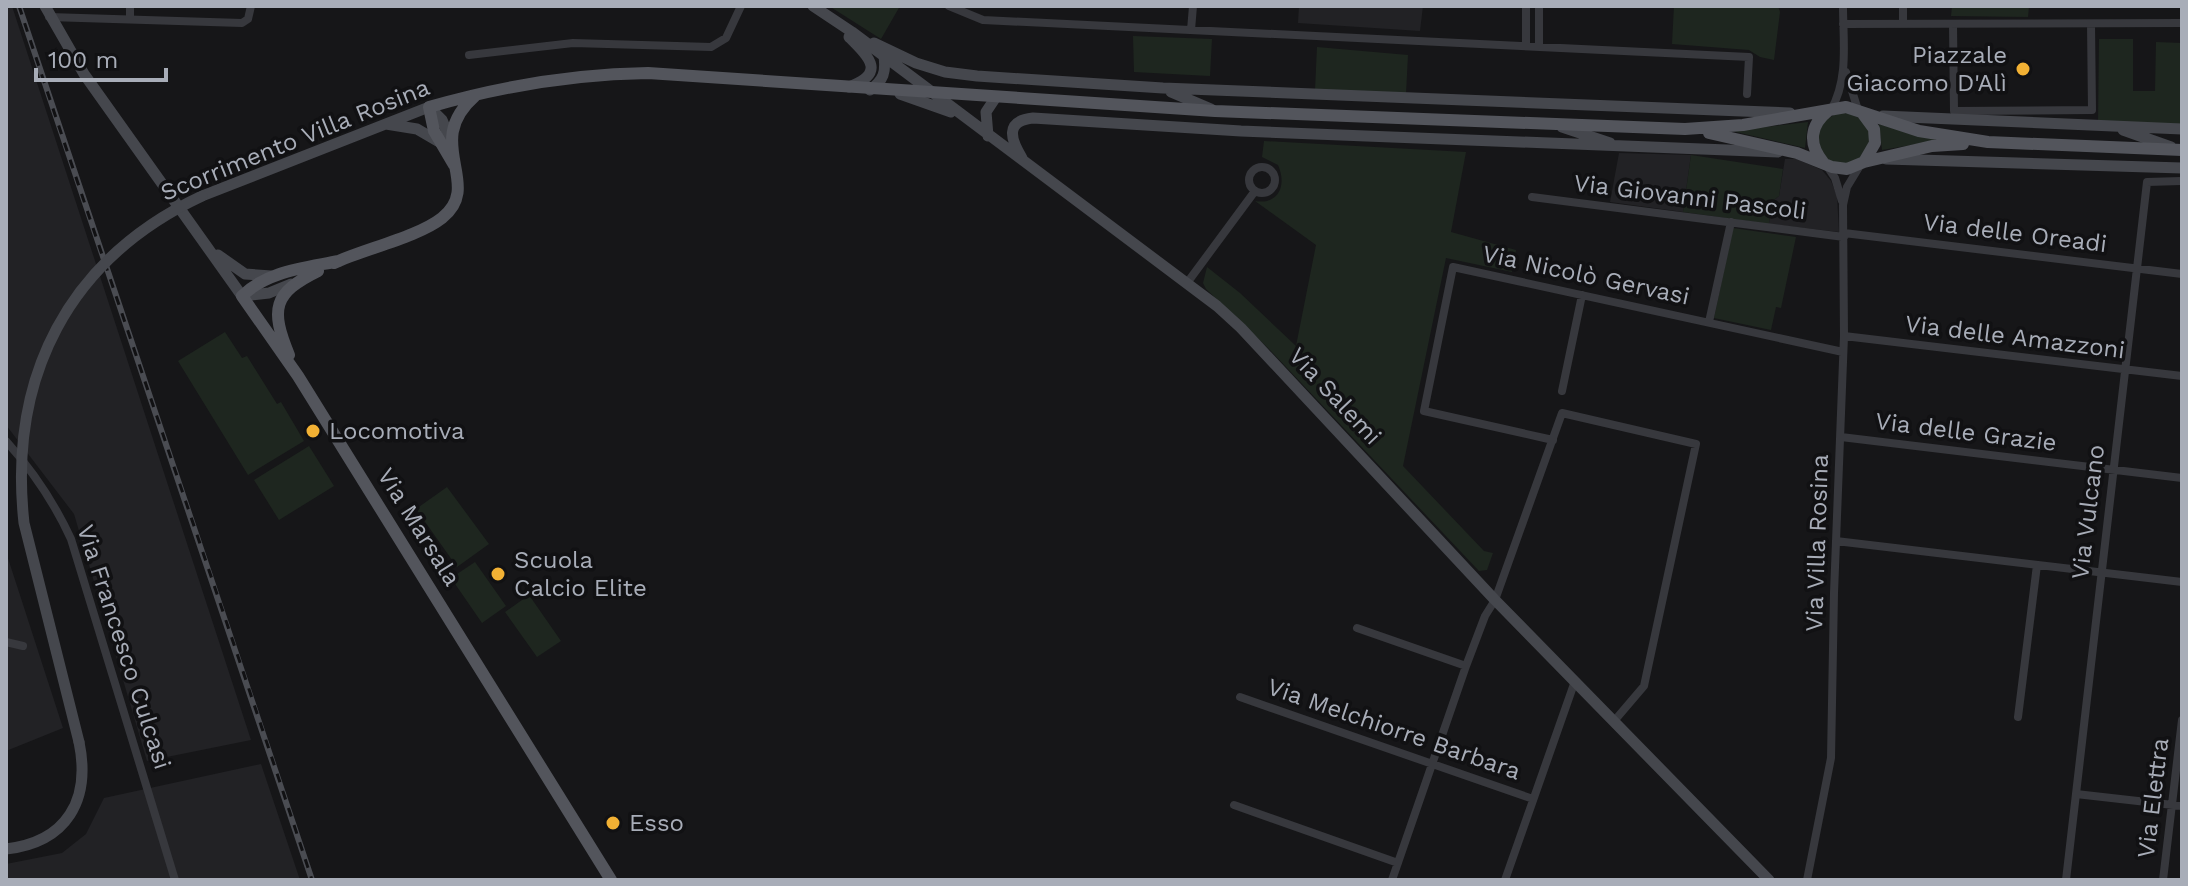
<svg xmlns="http://www.w3.org/2000/svg" width="2188" height="886" font-family="'Work Sans',sans-serif">
	<style>
		.built { fill: #222225 }
		.green { fill: #1e261f }
		.lines { fill: none; stroke-linecap: round; stroke-linejoin: round }
		.street { stroke: #37383d; stroke-width: 8 }
		.secondary { stroke: #45474d; stroke-width: 11 }
		.primary { stroke: #53555c; stroke-width: 12 }
		.rail-casing { stroke: #4a4c52; stroke-width: 6 }
		.rail { stroke: #111113; stroke-width: 3; stroke-dasharray: 9; stroke-linecap: butt }
		.secondary-bridge { stroke: #45474d; stroke-width: 11 }
		.poi-dot { fill: #f2b134; stroke: #111113; stroke-width: 3 }
		.labels { text-anchor: middle; dominant-baseline: central; stroke-width: 7; stroke-linejoin: round; paint-order: stroke }
		.poi-label { font-size: 24px; fill: #a8adb8; stroke: #111113; text-anchor: start }
		.street-label { font-size: 24px; fill: #a8adb8; stroke: #111113 }
	</style>
	<rect width="100%" height="100%" fill="#161618"/>
	<path class="built" d="M 6,6 L 12,6 L 251,740 L 147,761 L 74,514 L 6,425 Z
		M 1299,6 L 1423,6 L 1420,31 L 1298,23 Z
		M 1619,153 L 1691,155 L 1683,212 L 1610,202 Z
		M 1785,159 L 1797,159 L 1822,170 L 1831,181 L 1837,196 L 1839,232 L 1769,224 L 1771,202 L 1779,196 Z
		M 6,552 L 63,728 L 6,751 Z
		M 261,764 L 300,880 L 6,880 L 6,864 L 62,853 L 86,834 L 104,798 Z"/>
	<path class="green" d="M 829,6 L 900,6 L 881,39 Z
		M 1674,6 L 1778,6 L 1780,12 L 1774,60 L 1760,57 L 1749,50 L 1672,44 Z
		M 1952,6 L 2029,6 L 2028,17 L 1951,16 Z
		M 1133,36 L 1212,39 L 1210,76 L 1134,72 Z
		M 2099,39 L 2133,39 L 2133,91 L 2155,91 L 2156,42 L 2182,43 L 2182,126 L 2098,124 Z
		M 1317,47 L 1408,55 L 1406,94 L 1315,90 Z
		M1818 139a26 26 0 1 1 52 0a26 26 0 1 1-52 0Z
		M 1808,122 L 1805,148 L 1732,131 Z
		M 1879,124 L 1935,139 L 1935,141 L 1882,150 Z
		M 1264,141 L 1466,152 L 1451,232 L 1516,250 L 1512,272 L 1446,258 L 1403,466 L 1484,551 L 1493,553 L 1487,570 L 1479,571 L 1268,348 L 1206,289 L 1203,283 L 1207,267 L 1240,293 L 1296,346 L 1316,245 L 1255,201 C 1279,205 1287,185 1278,165 L 1262,157 Z
		M 1691,155 L 1783,169 L 1779,196 L 1771,202 L 1769,224 L 1683,212 Z
		M 1733,228 L 1796,237 L 1781,308 L 1776,307 L 1771,330 L 1714,318 Z
		M 225,332 L 242,358 L 247,356 L 277,404 L 281,402 L 304,441 L 248,475 L 178,361 Z
		M 309,446 L 334,486 L 279,520 L 254,480 Z
		M 447,487 L 489,544 L 457,567 L 416,509 Z
		M 475,562 L 506,606 L 482,623 L 451,578 Z
		M 529,595 L 561,641 L 537,657 L 505,612 Z"/>
	<g class="lines">
		<path class="street" d="M 949,6 L 983,20 L 1749,57 L 1747,94
			M 1526,6 L 1526,45
			M 1539,6 L 1539,45
			M 1903,6 L 1903,24
			M 49,17 L 242,23 L 248,19 L 251,6
			M 130,18 L 130,6
			M 1843,24 L 2182,23
			M 1953,24 L 1954,111 L 2092,110 L 2091,24
			M 1191,30 L 1193,6
			M 469,55 L 573,43 L 711,47 L 726,38 L 741,6
			M 1846,72 L 1858,110
			M 1831,110 C 1849,78 1843,41 1843,6
			M 1827,166 L 1835,178 L 1842,201
			M1249 180a13 13 0 1 1 26 0a13 13 0 1 1-26 0Z
			M 1532,197 L 1844,237
			M 1844,233 L 2182,274
			M 1187,283 L 1255,191
			M 1709,322 L 1731,222
			M 1844,336 L 2182,376
			M 1562,391 L 1582,295
			M 1841,437 L 2182,478
			M 1553,440 L 1424,411 L 1453,267 L 1843,352
			M 6,441 C 33,471 54,502 71,539 L 175,880
			M 1836,541 L 2182,582
			M 1357,628 L 1466,666
			M 6,642 L 23,646
			M 1240,697 L 1533,799
			M 2018,717 L 2037,565
			M 2076,794 L 2182,806
			M 1234,805 L 1398,863
			M 1392,880 L 1466,666 L 1485,616 L 1495,600 L 1562,413 L 1696,444 L 1644,686 L 1615,720
			M 1505,880 L 1575,681
			M 1807,880 L 1831,758 L 1834,593 L 1844,336 L 1843,205 L 1847,187 L 1861,164
			M 2066,880 L 2147,182 L 2181,181
			M 2163,880 L 2182,720"/>
		<path class="secondary" d="M 45,6 L 84,74 L 242,296 L 269,293 L 291,284
			M 813,6 L 852,32 L 1217,306 L 1241,328 L 1495,600 L 1769,880
			M 849,37 C 870,58 886,73 849,87
			M 874,43 L 916,63 L 945,72 L 977,76 L 1163,88 L 1790,113
			M 870,90 C 884,80 886,72 884,56
			M 1171,92 L 1211,109
			M 900,94 L 951,112
			M 1883,116 L 2182,129
			M 386,124 L 417,129 L 441,143
			M 1562,127 L 1610,143
			M 2123,130 L 2171,147
			M 988,136 L 986,112 L 996,97
			M 1022,158 C 1011,140 1004,121 1033,118 L 1241,131 L 1778,152
			M 1886,159 L 2182,168
			M 202,196 L 429,107 L 442,120 L 450,139
			M 218,255 L 245,274 L 271,276
			M 6,849 C 67,842 91,800 79,742"/>
		<path class="primary" d="M 1709,133 L 1797,153 L 1832,167 L 1847,169 L 1864,162 L 1875,143 L 1874,129 L 1863,114
			M 1823,162 C 1808,144 1810,125 1828,111
			M 1864,162 L 1932,146 L 1963,144
			M 454,165 L 434,131 L 429,107 C 502,86 573,74 648,73 L 1215,111 L 1685,129 L 1743,125 L 1846,107 L 1919,131 L 1988,142 L 2182,150
			M 339,261 C 305,268 267,271 242,296 L 298,376 L 611,880
			M 334,263 C 364,249 418,237 442,218 C 485,184 421,143 475,96
			M 289,355 C 270,309 273,293 318,271"/>
		<g class="rail-casing">
			<path id="rail" d="M 19,6 C 115,298 217,588 312,880"/>
		</g>
		<use href="#rail" class="rail"/>
		<path class="secondary-bridge" d="M 79,742 L 24,523 C 8,377 68,259 202,196"/>
	</g>
	<g class="poi-dot">
		<circle cx="2023" cy="69" r="8"/>
		<circle cx="313" cy="431" r="8"/>
		<circle cx="498" cy="574" r="8"/>
		<circle cx="613" cy="823" r="8"/>
	</g>
	<g class="labels">
		<g class="poi-label">
			<text x="2007" y="55" text-anchor="end">Piazzale<tspan x="2007" dy="28">Giacomo D'Alì</tspan></text>
			<text x="329" y="431">Locomotiva</text>
			<text x="514" y="560">Scuola<tspan x="514" dy="28">Calcio Elite</tspan></text>
			<text x="629" y="823">Esso</text>
		</g>
		<g class="street-label">
			<text transform="translate(295 140) rotate(-22)">Scorrimento Villa Rosina</text>
			<text transform="translate(1690 197) rotate(7)">Via Giovanni Pascoli</text>
			<text transform="translate(2015 233) rotate(7)">Via delle Oreadi</text>
			<text transform="translate(1586 275) rotate(12)">Via Nicolò Gervasi</text>
			<text transform="translate(2015 337) rotate(7)">Via delle Amazzoni</text>
			<text transform="translate(1335 396) rotate(47)">Via Salemi</text>
			<text transform="translate(1966 432) rotate(7)">Via delle Grazie</text>
			<text transform="translate(2088 512) rotate(-83)">Via Vulcano</text>
			<text transform="translate(419 527) rotate(58)">Via Marsala</text>
			<text transform="translate(1817 543) rotate(-88)">Via Villa Rosina</text>
			<text transform="translate(124 647) rotate(72)">Via Francesco Culcasi</text>
			<text transform="translate(1394 729) rotate(19)">Via Melchiorre Barbara</text>
			<text transform="translate(2153 798) rotate(-83)">Via Elettra</text>
		</g>
	</g>
	<rect width="2188" height="886" fill="none" stroke="#a8adb8" stroke-width="16"/>
	<path d="M36 68v12h130v-12" fill="none" stroke="#a8adb8" stroke-width="4"/>
	<text x="48" y="68" font-size="24" fill="#a8adb8" stroke="#111113" stroke-width="6" paint-order="stroke">100 m</text>
</svg>
